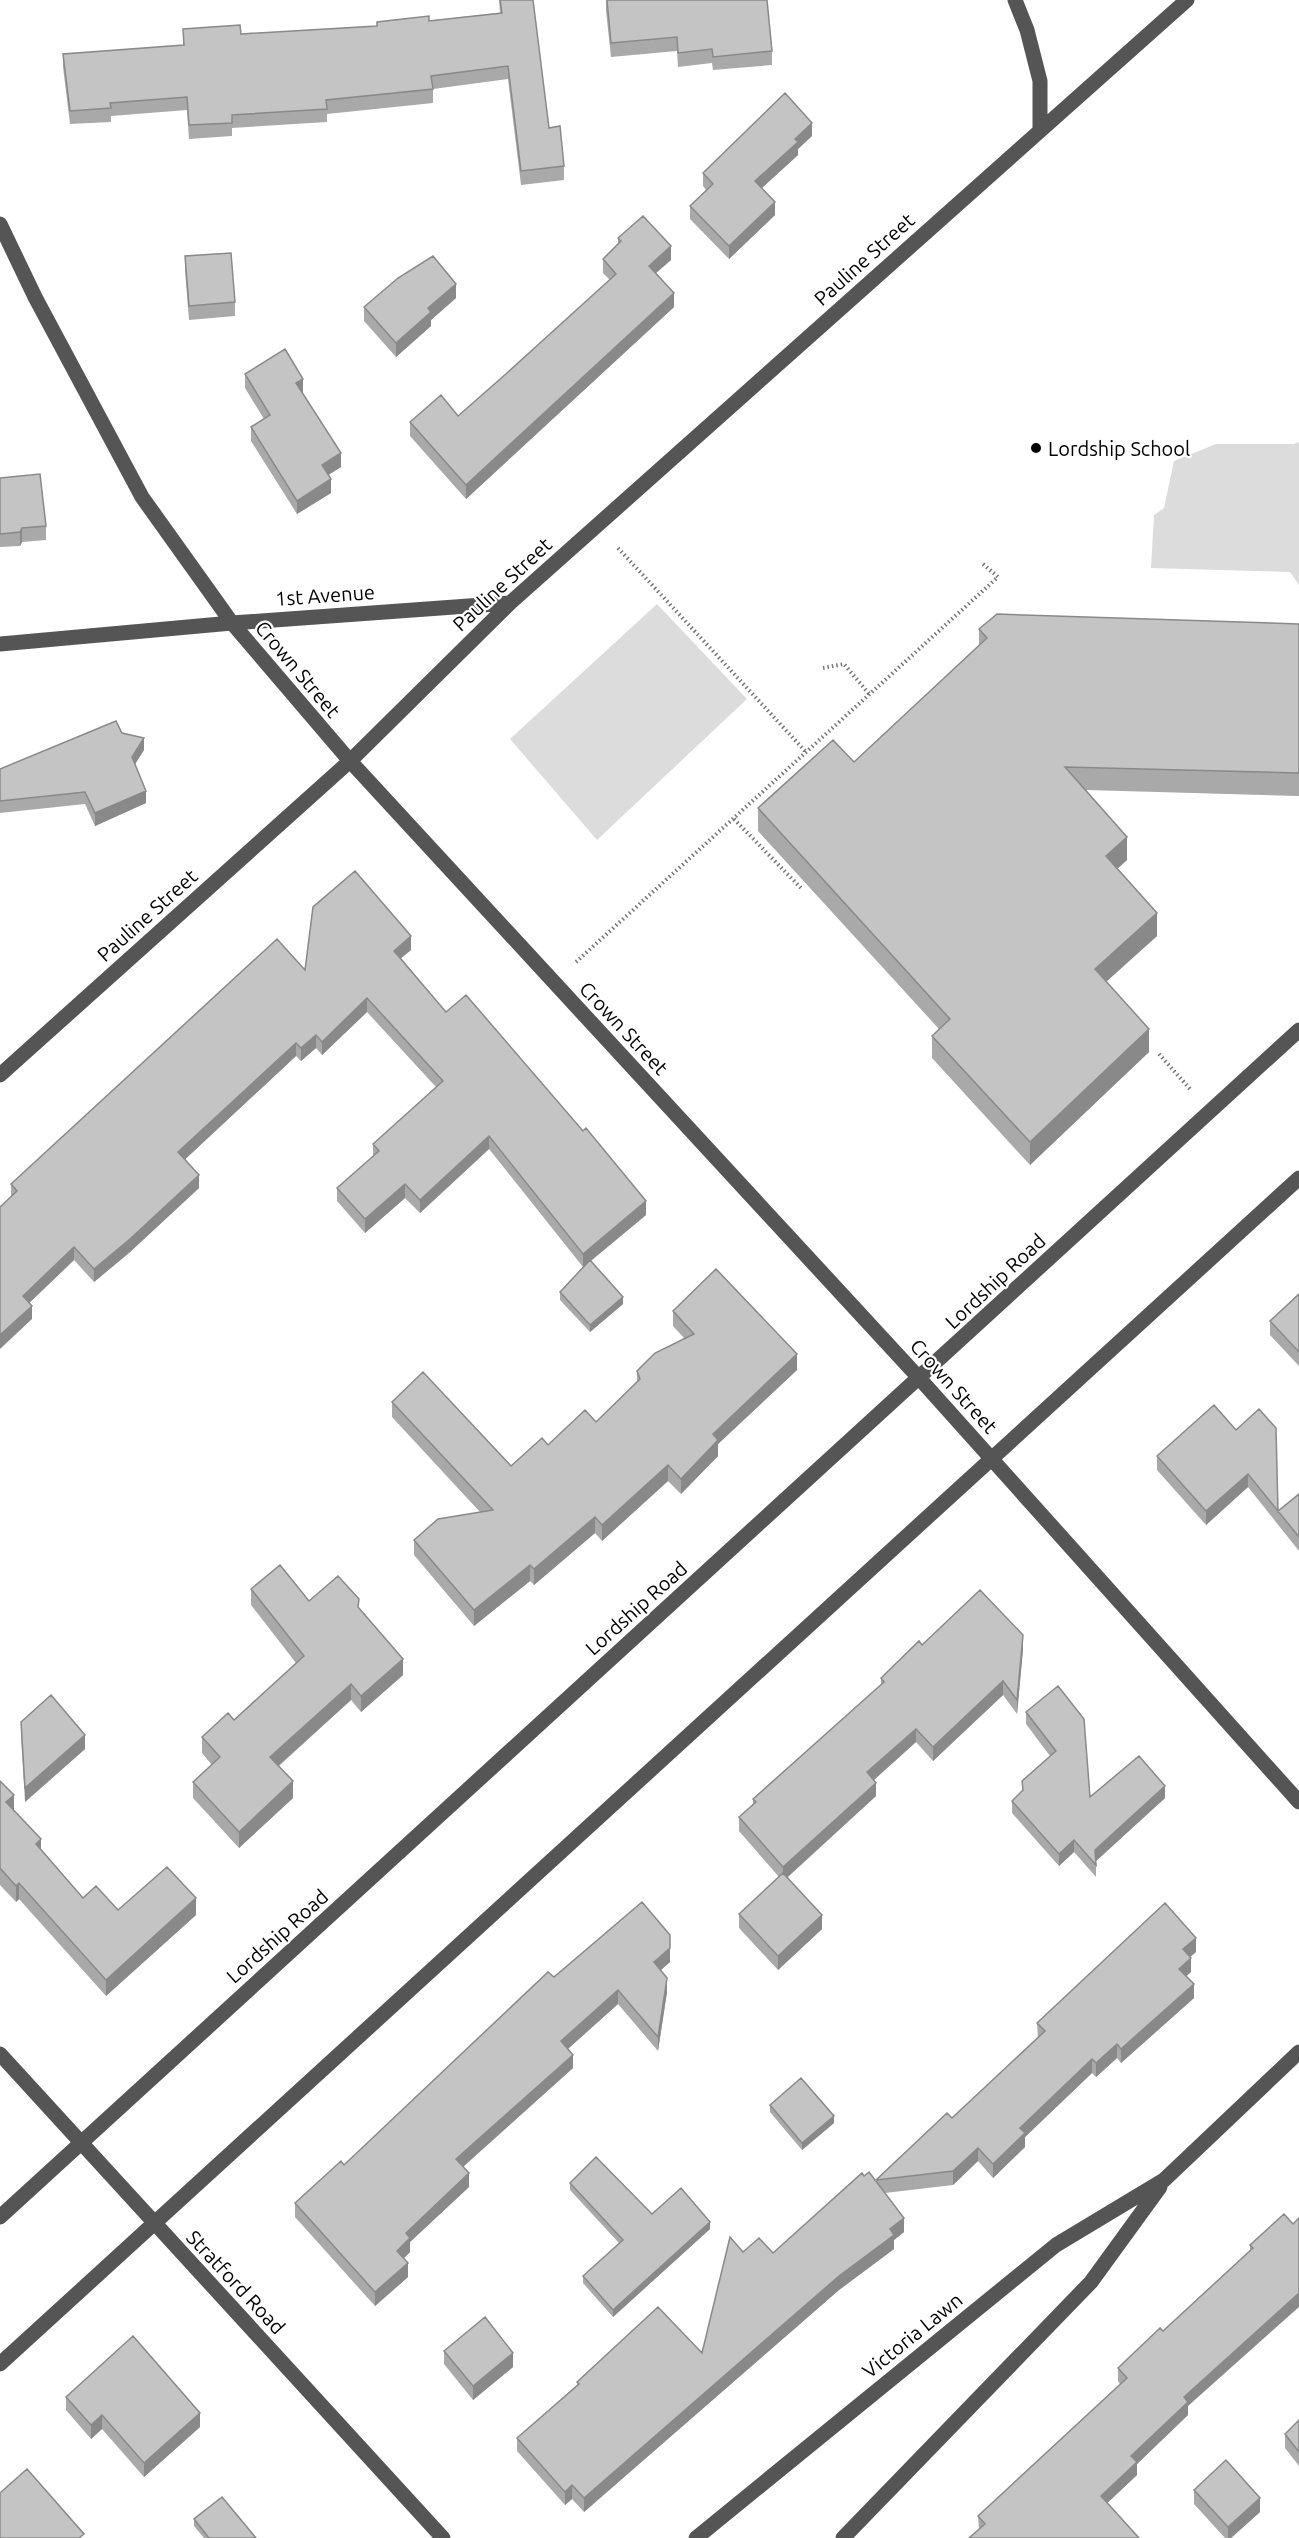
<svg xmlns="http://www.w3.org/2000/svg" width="1299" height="2538" font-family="Ubuntu,sans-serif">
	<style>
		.green { fill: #dcdcdc }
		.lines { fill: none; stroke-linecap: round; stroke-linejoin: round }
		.path { stroke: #777; stroke-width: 4; stroke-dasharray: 1.5 3; stroke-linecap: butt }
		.minor { stroke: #555; stroke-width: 15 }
		.wall { fill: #a9a9a9 }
		.shaded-wall { fill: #898989 }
		.building { fill: #c4c4c4; stroke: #898989; stroke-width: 1.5 }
		.poi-dot { fill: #000; stroke: #fff; stroke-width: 2 }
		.labels { text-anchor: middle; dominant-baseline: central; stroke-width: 4.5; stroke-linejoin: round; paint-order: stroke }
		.street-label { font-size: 20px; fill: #000; stroke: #fff }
		.poi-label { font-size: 20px; fill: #000; stroke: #fff; text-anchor: start }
	</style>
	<rect width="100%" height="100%" fill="#fff"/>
	<path class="green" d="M 1299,442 L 1299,585 L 1290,572 L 1151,568 L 1154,515 L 1164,508 L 1174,461 L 1216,444 L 1294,444 Z
		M 657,604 L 747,699 L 597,840 L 510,739 Z"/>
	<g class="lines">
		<path class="path" d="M 618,548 L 806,752
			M 823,668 L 844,664 L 870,695
			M 734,819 L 801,888
			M 576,962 L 998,577 L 982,563
			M 1159,1054 L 1190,1089"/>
		<path class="minor" d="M 1015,0 L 1027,30 L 1040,81 L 1040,131
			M 0,224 L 35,297 L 142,497 L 232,623 L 350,761 L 920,1379 L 1299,1802
			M 0,644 L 232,623 L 510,603
			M 0,1075 L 350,761 L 510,603 L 1187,0
			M 0,2054 L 443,2538
			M 0,2217 L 1299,1030
			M 0,2364 L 1299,1178
			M 696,2538 L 1056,2245 L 1164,2180 L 1299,2052
			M 843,2538 L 1091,2282 L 1160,2187"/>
	</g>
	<path class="wall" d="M 499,0 L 533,0 L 549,128 L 564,166 L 564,180 L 521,185 L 508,79 L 433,89 L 433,103 L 327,114 L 327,122 L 232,128 L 232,136 L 189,139 L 187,110 L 111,116 L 111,122 L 70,124 L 63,67 L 63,54 L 183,45 L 183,29 L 241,34 L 377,26 L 500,13 Z
		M 606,0 L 772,51 L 772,65 L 713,70 L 712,63 L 678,67 L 677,51 L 611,57 L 606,11 Z
		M 812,136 L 798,149 L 798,155 L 762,188 L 775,215 L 729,259 L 690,219 L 690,206 L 706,190 L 703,186 L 703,173 Z
		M 618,238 L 671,260 L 656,273 L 674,307 L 466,499 L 410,436 L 410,422 L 458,416 L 507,373 L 610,280 L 603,273 L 603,259 L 618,244 Z
		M 185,256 L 235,302 L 235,316 L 189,320 L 185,270 Z
		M 456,298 L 431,320 L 431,326 L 396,357 L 364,321 L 364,307 Z
		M 245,374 L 303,393 L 302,393 L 341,467 L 328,475 L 331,493 L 297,514 L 251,441 L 251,427 L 264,419 L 245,388 Z
		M 0,478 L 46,526 L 46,540 L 22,542 L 20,546 L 0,547 Z
		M 1299,624 L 1299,796 L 1086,790 L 1127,860 L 1117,869 L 1157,936 L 1106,981 L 1149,1052 L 1030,1165 L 932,1058 L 932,1036 L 939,1029 L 758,831 L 758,808 L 854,762 L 979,645 L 979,629 Z
		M 122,733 L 144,750 L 135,764 L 146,803 L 95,826 L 85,804 L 0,813 L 0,769 Z
		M 411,950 L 401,958 L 446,1012 L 646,1215 L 591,1261 L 623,1304 L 590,1332 L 560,1300 L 560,1292 L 583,1267 L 489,1149 L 420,1213 L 405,1198 L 365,1233 L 337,1201 L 337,1188 L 373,1157 L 373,1144 L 436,1087 L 367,1012 L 322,1055 L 316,1048 L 301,1061 L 296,1056 L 185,1159 L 199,1188 L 130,1252 L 94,1282 L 74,1260 L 29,1303 L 32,1319 L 11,1197 L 11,1184 L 305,970 Z
		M 1299,1294 L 1299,1366 L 1270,1335 L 1270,1321 Z
		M 673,1311 L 797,1370 L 718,1444 L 718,1456 L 681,1494 L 668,1481 L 602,1541 L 595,1533 L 534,1585 L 530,1581 L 474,1626 L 414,1555 L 414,1540 L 480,1512 L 392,1417 L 392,1402 L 511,1466 L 548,1445 L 596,1422 L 637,1382 L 637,1371 L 684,1338 L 673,1326 Z
		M 1214,1405 L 1278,1511 L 1299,1494 L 1299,1551 L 1248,1487 L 1206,1525 L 1157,1470 L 1157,1456 Z
		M 251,1589 L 309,1601 L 359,1608 L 403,1675 L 361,1712 L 351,1700 L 279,1766 L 293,1798 L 239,1848 L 193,1798 L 193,1782 L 212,1765 L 202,1753 L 202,1737 L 234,1720 L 296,1663 L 251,1605 Z
		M 922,1645 L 1023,1649 L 1017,1714 L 1003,1695 L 933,1761 L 916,1742 L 874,1780 L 876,1796 L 788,1877 L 822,1929 L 778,1970 L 739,1928 L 739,1914 L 779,1877 L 739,1831 L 739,1817 L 753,1804 L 753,1799 L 881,1685 L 881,1678 Z
		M 1058,1686 L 1090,1797 L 1165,1798 L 1096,1861 L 1096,1877 L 1074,1852 L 1059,1866 L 1012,1813 L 1012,1801 L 1022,1792 L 1022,1781 L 1050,1756 L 1026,1724 L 1026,1712 Z
		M 21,1722 L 85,1749 L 25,1802 L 21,1736 Z
		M 0,1781 L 14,1810 L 41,1849 L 83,1898 L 118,1910 L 196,1915 L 106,1996 L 19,1899 L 16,1902 L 0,1885 Z
		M 1196,1952 L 1190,1957 L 1191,1972 L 1186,1976 L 1194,1998 L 1121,2063 L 1117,2058 L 1096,2077 L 1092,2073 L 1025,2137 L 1025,2147 L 993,2178 L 978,2161 L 953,2185 L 885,2193 L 904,2232 L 894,2240 L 894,2249 L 839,2290 L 584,2512 L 572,2499 L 565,2505 L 517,2451 L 517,2438 L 577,2385 L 577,2382 L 702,2353 L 743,2252 L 773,2253 L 864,2176 L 876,2181 L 876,2180 L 952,2118 L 1038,2038 L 1037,2023 Z
		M 670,1962 L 661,1970 L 667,1992 L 658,2051 L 618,2004 L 568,2049 L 573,2068 L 463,2167 L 469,2187 L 410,2242 L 410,2252 L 404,2258 L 408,2277 L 375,2306 L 295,2217 L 295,2203 L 344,2165 L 554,1977 Z
		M 770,2105 L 834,2123 L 802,2150 L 770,2112 Z
		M 570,2183 L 652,2214 L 710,2229 L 613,2317 L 583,2283 L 583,2276 L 619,2243 L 570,2190 Z
		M 1284,2214 L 1188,2406 L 1188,2415 L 1137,2464 L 1137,2475 L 1107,2503 L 979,2530 L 978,2516 L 1120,2384 L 1118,2381 L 1118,2368 L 1163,2331 L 1250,2251 L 1250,2245 Z
		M 444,2351 L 513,2367 L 473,2400 L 444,2364 Z
		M 66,2397 L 200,2427 L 144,2477 L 102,2429 L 91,2439 L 66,2410 Z
		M 1299,2420 L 1299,2466 L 1285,2448 L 1285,2434 Z
		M 1194,2490 L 1260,2512 L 1231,2538 L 1225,2538 L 1194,2504 Z
		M 194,2519 L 256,2538 L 204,2538 L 194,2526 Z"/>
	<path class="shaded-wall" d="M 812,123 L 812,136 L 798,149 L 798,155 L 755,194 L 755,181 L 795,139 Z
		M 775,202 L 775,215 L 729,259 L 729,246 Z
		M 671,246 L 671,260 L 649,279 L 649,266 Z
		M 456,284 L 456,298 L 431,320 L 431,326 L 396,357 L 396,343 L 428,308 Z
		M 674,293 L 674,307 L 466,499 L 466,485 Z
		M 303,379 L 303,393 L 296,397 L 296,383 Z
		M 341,453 L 341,467 L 322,479 L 322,465 Z
		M 331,479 L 331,493 L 297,514 L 297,501 Z
		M 22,528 L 22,542 L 20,546 L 20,532 Z
		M 144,738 L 144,750 L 132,769 L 132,757 Z
		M 146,791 L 146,803 L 95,826 L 95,813 Z
		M 1127,837 L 1127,860 L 1106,879 L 1106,856 Z
		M 1157,913 L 1157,936 L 1095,992 L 1095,969 Z
		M 411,936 L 411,950 L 394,964 L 394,951 Z
		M 367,998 L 367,1012 L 322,1055 L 322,1042 Z
		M 1149,1029 L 1149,1052 L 1030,1165 L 1030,1142 Z
		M 316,1035 L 316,1048 L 301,1061 L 301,1048 Z
		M 296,1043 L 296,1056 L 178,1166 L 178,1152 Z
		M 489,1136 L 489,1149 L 420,1213 L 420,1200 Z
		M 199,1175 L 199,1188 L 130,1252 L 94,1282 L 94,1269 Z
		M 405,1184 L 405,1198 L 365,1233 L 365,1219 Z
		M 646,1201 L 646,1215 L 583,1267 L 583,1254 Z
		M 74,1247 L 74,1260 L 23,1309 L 23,1296 Z
		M 623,1297 L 623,1304 L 590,1332 L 590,1325 Z
		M 32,1306 L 32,1319 L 0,1349 L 0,1335 Z
		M 797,1354 L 797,1370 L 718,1444 L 718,1456 L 681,1494 L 681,1479 L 713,1434 Z
		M 668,1465 L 668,1481 L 602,1541 L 602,1525 Z
		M 1248,1474 L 1248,1487 L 1206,1525 L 1206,1511 Z
		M 595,1517 L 595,1533 L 534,1585 L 534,1569 Z
		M 530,1565 L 530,1581 L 474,1626 L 474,1610 Z
		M 1023,1635 L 1023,1649 L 1017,1714 L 1017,1700 Z
		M 403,1659 L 403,1675 L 361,1712 L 361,1696 Z
		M 1003,1681 L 1003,1695 L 933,1761 L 933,1747 Z
		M 351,1684 L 351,1700 L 270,1773 L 270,1757 Z
		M 916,1729 L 916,1742 L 867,1786 L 867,1772 Z
		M 85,1735 L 85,1749 L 25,1802 L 25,1788 Z
		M 293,1781 L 293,1798 L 239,1848 L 239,1832 Z
		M 876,1783 L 876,1796 L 783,1881 L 783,1867 Z
		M 1165,1786 L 1165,1798 L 1095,1862 L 1095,1850 Z
		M 14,1795 L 14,1811 L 6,1802 Z
		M 41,1839 L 41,1856 L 36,1844 Z
		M 1074,1840 L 1074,1852 L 1059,1866 L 1059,1854 Z
		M 19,1883 L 19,1899 L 16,1902 L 16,1886 Z
		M 196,1898 L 196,1915 L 106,1996 L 106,1980 Z
		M 822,1915 L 822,1929 L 778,1970 L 778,1956 Z
		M 1196,1938 L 1196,1952 L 1183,1963 L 1183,1949 Z
		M 670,1948 L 670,1962 L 654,1976 L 654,1962 Z
		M 1191,1958 L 1191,1972 L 1179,1983 L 1179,1969 Z
		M 667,1978 L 667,1992 L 658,2051 L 658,2037 Z
		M 1194,1984 L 1194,1998 L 1121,2063 L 1121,2049 Z
		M 618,1990 L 618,2004 L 561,2055 L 561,2041 Z
		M 1117,2044 L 1117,2058 L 1096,2077 L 1096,2063 Z
		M 573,2055 L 573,2068 L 456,2173 L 456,2159 Z
		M 1092,2059 L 1092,2073 L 1025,2137 L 1025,2147 L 993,2178 L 993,2164 L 1020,2128 Z
		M 834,2116 L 834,2123 L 802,2150 L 802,2143 Z
		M 978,2148 L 978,2161 L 953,2185 L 953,2171 Z
		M 469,2173 L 469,2187 L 410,2242 L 410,2252 L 397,2265 L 397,2251 L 406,2233 Z
		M 904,2218 L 904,2232 L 894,2240 L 894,2249 L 839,2290 L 584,2512 L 584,2498 L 890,2229 Z
		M 710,2222 L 710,2229 L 613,2317 L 613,2310 Z
		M 408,2263 L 408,2277 L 375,2306 L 375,2292 Z
		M 1299,2293 L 1299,2307 L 1188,2406 L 1188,2415 L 1137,2464 L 1137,2475 L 1101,2509 L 1101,2496 L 1131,2456 L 1184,2397 Z
		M 513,2353 L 513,2367 L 473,2400 L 473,2386 Z
		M 200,2413 L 200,2427 L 144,2477 L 144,2463 Z
		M 102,2415 L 102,2429 L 91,2439 L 91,2425 Z
		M 572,2485 L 572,2499 L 565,2505 L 565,2492 Z
		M 1260,2498 L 1260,2512 L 1231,2538 L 1228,2538 L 1228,2527 Z"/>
	<path class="building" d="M 500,0 L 533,0 L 549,128 L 560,126 L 564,166 L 521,171 L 508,66 L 431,76 L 433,89 L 326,100 L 327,109 L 232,115 L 232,123 L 189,125 L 187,97 L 110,103 L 111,108 L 70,111 L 63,54 L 184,45 L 183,29 L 240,25 L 241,34 L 377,26 L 377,22 L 429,16 L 429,21 L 502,13 Z
		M 607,0 L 767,0 L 772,51 L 713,57 L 712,49 L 678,53 L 677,37 L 611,43 Z
		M 785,93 L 812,123 L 795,139 L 798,142 L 755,181 L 775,202 L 729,246 L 690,206 L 713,184 L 703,173 Z
		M 643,216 L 671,246 L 649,266 L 674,293 L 466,485 L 410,422 L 441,395 L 458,416 L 507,373 L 616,274 L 603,259 L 621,241 L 618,238 Z
		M 231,253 L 235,302 L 189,306 L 185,256 Z
		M 433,256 L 456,284 L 428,308 L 431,312 L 396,343 L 364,307 L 398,278 Z
		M 285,349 L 303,379 L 296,383 L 341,453 L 322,465 L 331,479 L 297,501 L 251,427 L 270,415 L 245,374 Z
		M 40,474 L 46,526 L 22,528 L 20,532 L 0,534 L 0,478 Z
		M 997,614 L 1299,624 L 1299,773 L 1065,767 L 1127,837 L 1106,856 L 1157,913 L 1095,969 L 1149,1029 L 1030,1142 L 932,1036 L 950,1019 L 758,808 L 833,740 L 854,762 L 987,638 L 979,629 Z
		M 116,721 L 122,733 L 144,738 L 132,757 L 146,791 L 95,813 L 85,792 L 0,801 L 0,769 Z
		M 355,871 L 411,936 L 394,951 L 446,1012 L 466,995 L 583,1131 L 586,1128 L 646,1201 L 583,1254 L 489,1136 L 420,1200 L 405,1184 L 365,1219 L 337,1188 L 379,1151 L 373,1144 L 443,1081 L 367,998 L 322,1042 L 316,1035 L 301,1048 L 296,1043 L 178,1152 L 199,1175 L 130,1239 L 94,1269 L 74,1247 L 23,1296 L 32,1306 L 0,1335 L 0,1207 L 17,1191 L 11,1184 L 277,939 L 305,970 L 313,907 Z
		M 590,1260 L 623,1297 L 590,1325 L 560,1292 Z
		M 716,1269 L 797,1354 L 713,1434 L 718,1440 L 681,1479 L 668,1465 L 602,1525 L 595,1517 L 534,1569 L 530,1565 L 474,1610 L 414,1540 L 438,1519 L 493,1510 L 392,1402 L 423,1372 L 511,1466 L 542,1438 L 548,1445 L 585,1410 L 596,1422 L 640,1379 L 637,1371 L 655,1353 L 694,1334 L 673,1311 Z
		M 1299,1294 L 1299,1352 L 1270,1321 Z
		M 1214,1405 L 1236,1430 L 1259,1409 L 1276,1428 L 1278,1511 L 1299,1494 L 1299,1537 L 1248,1474 L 1206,1511 L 1157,1456 Z
		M 280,1565 L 309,1601 L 338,1576 L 359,1599 L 358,1607 L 403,1659 L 361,1696 L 351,1684 L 270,1757 L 293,1781 L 239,1832 L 193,1782 L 220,1757 L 202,1737 L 228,1713 L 234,1720 L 304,1656 L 251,1589 Z
		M 980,1590 L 1023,1635 L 1017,1700 L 1003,1681 L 933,1747 L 916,1729 L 867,1772 L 876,1783 L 783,1867 L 739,1817 L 756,1802 L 753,1799 L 884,1682 L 881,1678 L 919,1641 L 922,1645 Z
		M 1058,1686 L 1084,1719 L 1090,1797 L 1139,1756 L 1165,1786 L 1095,1850 L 1096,1865 L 1074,1840 L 1059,1854 L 1012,1801 L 1023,1790 L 1022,1781 L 1056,1751 L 1026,1712 Z
		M 51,1695 L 85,1735 L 25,1788 L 21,1722 Z
		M 0,1781 L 14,1795 L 6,1802 L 41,1839 L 36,1844 L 83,1898 L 96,1886 L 118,1910 L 167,1867 L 196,1898 L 106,1980 L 19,1883 L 16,1886 L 0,1868 Z
		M 783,1873 L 822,1915 L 778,1956 L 739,1914 Z
		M 642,1902 L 670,1935 L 670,1948 L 654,1962 L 667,1978 L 658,2037 L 618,1990 L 561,2041 L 573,2055 L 456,2159 L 469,2173 L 406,2233 L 410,2238 L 397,2251 L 408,2263 L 375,2292 L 295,2203 L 341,2161 L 344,2165 L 548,1972 L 554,1977 Z
		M 1165,1903 L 1196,1938 L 1183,1949 L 1191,1958 L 1179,1969 L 1194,1984 L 1121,2049 L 1117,2044 L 1096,2063 L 1092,2059 L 1020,2128 L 1025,2133 L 993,2164 L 978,2148 L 953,2171 L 876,2180 L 947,2113 L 952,2118 L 1045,2031 L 1037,2023 Z
		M 801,2078 L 834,2116 L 802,2143 L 770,2105 Z
		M 596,2157 L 652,2214 L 681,2188 L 710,2222 L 613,2310 L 583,2276 L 623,2240 L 570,2183 Z
		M 869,2172 L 904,2218 L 890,2229 L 894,2235 L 839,2276 L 584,2498 L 572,2485 L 565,2492 L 517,2438 L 579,2384 L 577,2382 L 658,2307 L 702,2353 L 730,2237 L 743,2252 L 759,2238 L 773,2253 L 862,2173 L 864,2176 Z
		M 1284,2214 L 1293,2224 L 1299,2218 L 1299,2293 L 1184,2397 L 1188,2402 L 1131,2456 L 1137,2462 L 1101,2496 L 1139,2538 L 969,2538 L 985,2524 L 978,2516 L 1127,2378 L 1118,2368 L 1160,2328 L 1163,2331 L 1253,2248 L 1250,2245 Z
		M 485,2317 L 513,2353 L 473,2386 L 444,2351 Z
		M 133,2336 L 200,2413 L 144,2463 L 102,2415 L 91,2425 L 66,2397 Z
		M 1299,2420 L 1299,2452 L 1285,2434 Z
		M 1226,2460 L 1260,2498 L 1228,2527 L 1194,2490 Z
		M 27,2469 L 84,2534 L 79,2538 L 0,2538 L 0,2493 Z
		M 222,2497 L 256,2538 L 209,2538 L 194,2519 Z"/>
	<circle class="poi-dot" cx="1036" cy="448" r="6"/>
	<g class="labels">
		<g class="street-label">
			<text transform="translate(864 259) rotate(-42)">Pauline Street</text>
			<text transform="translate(502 584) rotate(-43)">Pauline Street</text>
			<text transform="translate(325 595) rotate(-4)">1st Avenue</text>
			<text transform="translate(298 669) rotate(50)">Crown Street</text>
			<text transform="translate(147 915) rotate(-42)">Pauline Street</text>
			<text transform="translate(624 1028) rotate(47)">Crown Street</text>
			<text transform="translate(995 1281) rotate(-43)">Lordship Road</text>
			<text transform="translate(954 1386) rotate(48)">Crown Street</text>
			<text transform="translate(636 1608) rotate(-42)">Lordship Road</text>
			<text transform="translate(277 1936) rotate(-42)">Lordship Road</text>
			<text transform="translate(236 2282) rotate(47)">Stratford Road</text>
			<text transform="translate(912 2335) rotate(-39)">Victoria Lawn</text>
		</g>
		<g class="poi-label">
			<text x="1048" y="448">Lordship School</text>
		</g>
	</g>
</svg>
